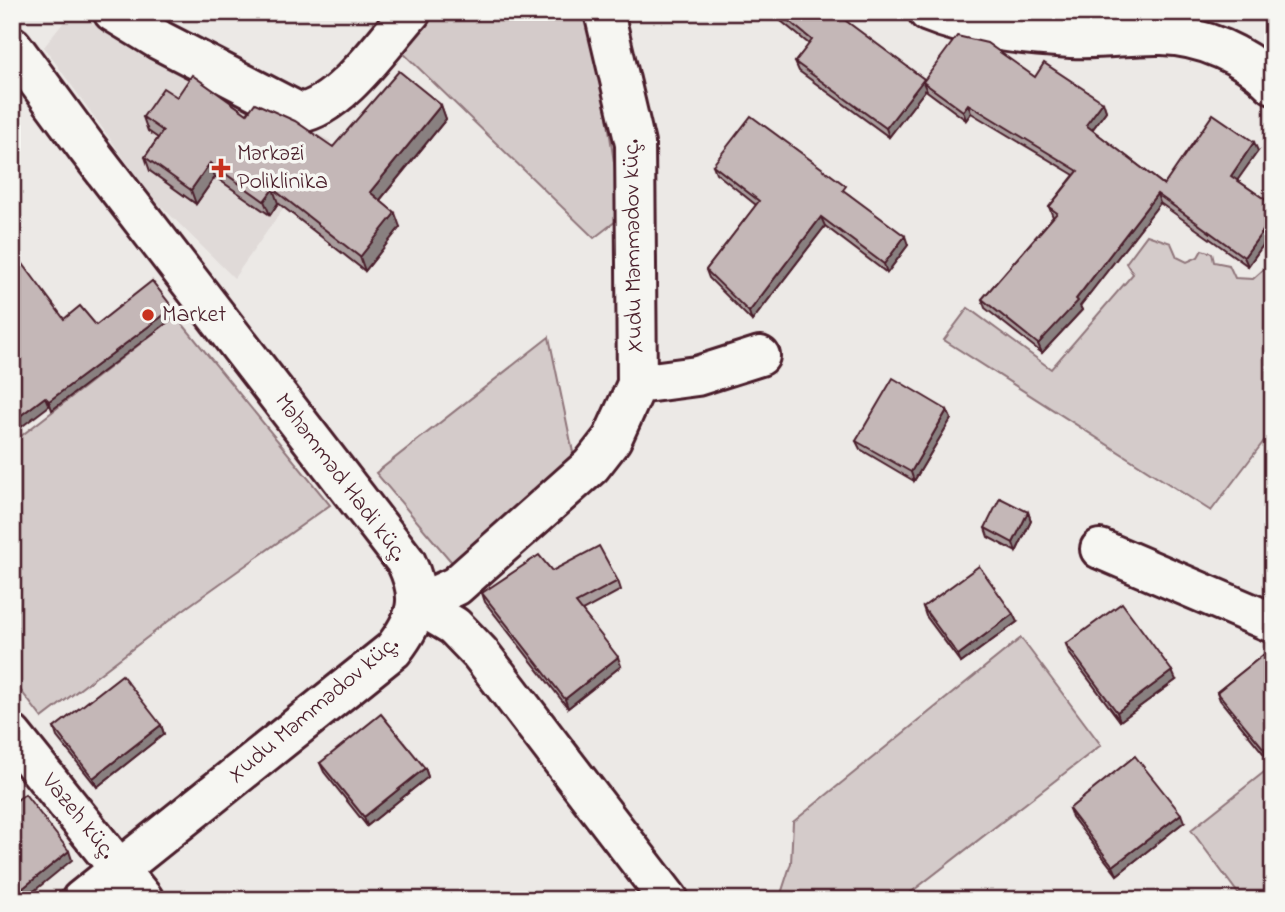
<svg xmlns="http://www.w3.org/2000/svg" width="1285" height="912" font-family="'Indie Flower',sans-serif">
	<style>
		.built { fill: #e0dad8 }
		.green { fill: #d4cbca; stroke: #8f757a; stroke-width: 2 }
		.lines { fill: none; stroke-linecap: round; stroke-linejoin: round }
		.minor-casing { stroke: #4a1f2b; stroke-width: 44 }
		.tertiary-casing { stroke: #4a1f2b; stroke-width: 44 }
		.minor { stroke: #f6f6f2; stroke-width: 38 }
		.tertiary { stroke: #f6f6f2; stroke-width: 38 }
		.wall { fill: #a99d9d; stroke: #4a1f2b; stroke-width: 2 }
		.shaded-wall { fill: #898080; stroke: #4a1f2b; stroke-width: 2 }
		.building { fill: #c4b7b7; stroke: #4a1f2b; stroke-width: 2 }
		.poi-dot { fill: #c8321e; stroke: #f6f6f2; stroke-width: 2.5 }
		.labels { text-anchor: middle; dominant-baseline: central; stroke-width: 7; stroke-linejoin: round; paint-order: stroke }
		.poi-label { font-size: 24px; fill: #4a1f2b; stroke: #f6f6f2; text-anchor: start }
		.street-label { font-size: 24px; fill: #4a1f2b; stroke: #f6f6f2 }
	</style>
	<rect width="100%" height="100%" fill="#ece9e6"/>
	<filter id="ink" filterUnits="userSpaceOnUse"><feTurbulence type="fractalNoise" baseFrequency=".0143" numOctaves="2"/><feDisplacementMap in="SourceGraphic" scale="14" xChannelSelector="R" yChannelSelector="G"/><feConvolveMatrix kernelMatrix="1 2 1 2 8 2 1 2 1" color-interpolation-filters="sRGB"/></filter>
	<g filter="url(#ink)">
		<path class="built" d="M 71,13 L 331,141 L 234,278 L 151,196 L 44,47 Z"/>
		<path class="green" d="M 436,12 L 582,12 L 598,56 L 620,202 L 616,221 L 594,238 L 399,49 Z
			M 1147,235 L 1171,243 L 1177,257 L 1187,262 L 1198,257 L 1202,250 L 1212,253 L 1214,262 L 1229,265 L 1235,278 L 1253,279 L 1273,261 L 1273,429 L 1211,511 L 944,340 L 968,308 L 1051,369 L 1133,274 L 1126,263 Z
			M 176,316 L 330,505 L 183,610 L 42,718 L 12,679 L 12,443 Z
			M 549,337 L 575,462 L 455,566 L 376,473 Z
			M 1021,638 L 1101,745 L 901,900 L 779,900 L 791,863 L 793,822 Z
			M 1273,765 L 1273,900 L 1243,900 L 1191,830 Z"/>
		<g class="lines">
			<g class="minor-casing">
				<path id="minor" d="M 113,12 L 159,40 L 300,113 C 341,106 383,43 411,12
					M 928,12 C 972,30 1023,35 1071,38 C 1101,40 1132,34 1162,35 C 1202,36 1246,55 1273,84
					M 637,384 L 697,376 L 760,356
					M 1100,549 L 1273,623
					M 417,604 L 456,586 L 591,466 L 612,439 L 637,384 L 635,144 L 604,12
					M 417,604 L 454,626 L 480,653 L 669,900
					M 12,735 L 144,900"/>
			</g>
			<g class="tertiary-casing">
				<path id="tertiary" d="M 12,46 L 87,148 L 406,562 C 424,599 417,619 393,650 L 81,900"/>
			</g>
			<use href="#minor" class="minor"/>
			<use href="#tertiary" class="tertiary"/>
		</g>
		<path class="wall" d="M 770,12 L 839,12 L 837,15 L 924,81 L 1035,77 L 1103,102 L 1106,111 L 1092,130 L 1164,185 L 1258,151 L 1237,180 L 1273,205 L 1273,231 L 1248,266 L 1160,203 L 1080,306 L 1082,310 L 1042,353 L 985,308 L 982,299 L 1053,217 L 1049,207 L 1074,175 L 971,113 L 966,120 L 927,91 L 926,89 L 889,137 L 799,71 L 795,62 L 809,44 Z
			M 177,97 L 247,114 L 333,147 L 441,105 L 446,119 L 380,200 L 400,227 L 365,271 L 278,203 L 270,215 L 215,177 L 196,204 L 150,171 L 145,157 L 158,138 L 148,131 L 143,117 Z
			M 713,165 L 848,194 L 908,245 L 887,273 L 825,226 L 752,321 L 709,278 L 706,270 L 756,205 L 716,173 Z
			M 947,410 L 951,419 L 914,481 L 860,449 L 856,441 Z
			M 1028,512 L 1031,521 L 1016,552 L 988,537 L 985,528 Z
			M 552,571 L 618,581 L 621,590 L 582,611 L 621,666 L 568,708 L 485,602 L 482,593 Z
			M 923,607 L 1017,622 L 961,663 L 926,616 Z
			M 1066,644 L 1176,680 L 1120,721 L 1069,653 Z
			M 1273,647 L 1273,754 L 1267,758 L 1220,700 L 1217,692 Z
			M 161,725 L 164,734 L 97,787 L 57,737 L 54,728 Z
			M 320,763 L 425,768 L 428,777 L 367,826 L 324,772 Z
			M 1069,809 L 1184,822 L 1117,875 L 1072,817 Z"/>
		<path class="shaded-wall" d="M 924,79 L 926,84 L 923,82 L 926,89 L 889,137 L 886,128 Z
			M 1103,102 L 1106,111 L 1089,134 L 1086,125 Z
			M 968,104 L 971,113 L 966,120 L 963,111 Z
			M 441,105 L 446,119 L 375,206 L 370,192 Z
			M 1254,142 L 1258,151 L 1234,185 L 1231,176 Z
			M 210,163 L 215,177 L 196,204 L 191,190 Z
			M 273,189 L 278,203 L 270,215 L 264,201 Z
			M 1157,194 L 1160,203 L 1080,306 L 1082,310 L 1042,353 L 1038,344 L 1076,299 Z
			M 395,213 L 400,227 L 365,271 L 360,257 Z
			M 821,217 L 825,226 L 752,321 L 749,312 Z
			M 1273,217 L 1273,231 L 1248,266 L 1244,257 Z
			M 905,236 L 908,245 L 887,273 L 884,264 Z
			M 173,308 L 176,316 L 52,410 L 49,401 Z
			M 45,397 L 49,406 L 12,434 L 12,422 Z
			M 947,410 L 951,419 L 914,481 L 911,472 Z
			M 1028,512 L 1031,521 L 1016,552 L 1013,543 Z
			M 1013,614 L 1017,622 L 961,663 L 958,655 Z
			M 618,657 L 621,666 L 568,708 L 565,699 Z
			M 1172,671 L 1176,680 L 1120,721 L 1117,712 Z
			M 161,725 L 164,734 L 97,787 L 93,778 Z
			M 1273,742 L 1273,754 L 1267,758 L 1264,749 Z
			M 425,768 L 428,777 L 367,826 L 364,817 Z
			M 1181,814 L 1184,822 L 1117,875 L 1113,866 Z
			M 69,851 L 72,860 L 23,900 L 12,900 L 12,897 Z"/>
		<path class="building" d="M 778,12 L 834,12 L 924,79 L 886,128 L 795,62 L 812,40 Z
			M 957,36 L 987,43 L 1035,77 L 1044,63 L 1103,102 L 1086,125 L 1164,185 L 1213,114 L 1254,142 L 1231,176 L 1273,205 L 1273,217 L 1244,257 L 1157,194 L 1076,299 L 1078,301 L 1038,344 L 982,299 L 1057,213 L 1049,207 L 1078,171 L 968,104 L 963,111 L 923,82 Z
			M 399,71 L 441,105 L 370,192 L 395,213 L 360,257 L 273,189 L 264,201 L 210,163 L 191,190 L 145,157 L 163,131 L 143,117 L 163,88 L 177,97 L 192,75 L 247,114 L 255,103 L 295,121 L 333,147 Z
			M 751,116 L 846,186 L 843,190 L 905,236 L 884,264 L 821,217 L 749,312 L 706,270 L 759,201 L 713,165 Z
			M 12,249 L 64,319 L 80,306 L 96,325 L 152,281 L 173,308 L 49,401 L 45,397 L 12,422 Z
			M 893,378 L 947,410 L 911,472 L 856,441 Z
			M 1000,498 L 1028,512 L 1013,543 L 985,528 Z
			M 599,546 L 618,581 L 576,603 L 618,657 L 565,699 L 482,593 L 539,555 L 552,571 Z
			M 979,566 L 1013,614 L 958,655 L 923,607 Z
			M 1122,603 L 1172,671 L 1117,712 L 1066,644 Z
			M 1273,647 L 1273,742 L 1264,749 L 1217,692 Z
			M 122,675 L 161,725 L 93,778 L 54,728 Z
			M 381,714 L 425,768 L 364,817 L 320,763 Z
			M 1135,756 L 1181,814 L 1113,866 L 1069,809 Z
			M 25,794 L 69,851 L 12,897 L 12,804 Z"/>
	</g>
	<g class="poi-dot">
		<path d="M217.5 157.5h7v7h7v7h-7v7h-7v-7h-7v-7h7z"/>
		<circle cx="148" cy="315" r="7"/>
	</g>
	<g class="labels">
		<g class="poi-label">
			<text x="237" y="154">Mərkəzi<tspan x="237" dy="28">Poliklinika</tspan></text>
			<text x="162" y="315">Market</text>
		</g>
		<g class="street-label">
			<text transform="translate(634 246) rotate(-91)">Xudu Məmmədov küç.</text>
			<text transform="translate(340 478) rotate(53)">Məhəmməd Hadi küç.</text>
			<text transform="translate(314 710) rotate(-40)">Xudu Məmmədov küç.</text>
			<text transform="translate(78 817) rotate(51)">Vazeh küç.</text>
		</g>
	</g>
	<rect width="1285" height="912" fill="none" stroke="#f6f6f2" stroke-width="42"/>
	<rect x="21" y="21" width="1243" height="870" fill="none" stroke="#4a1f2b" stroke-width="2.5" filter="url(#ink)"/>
</svg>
